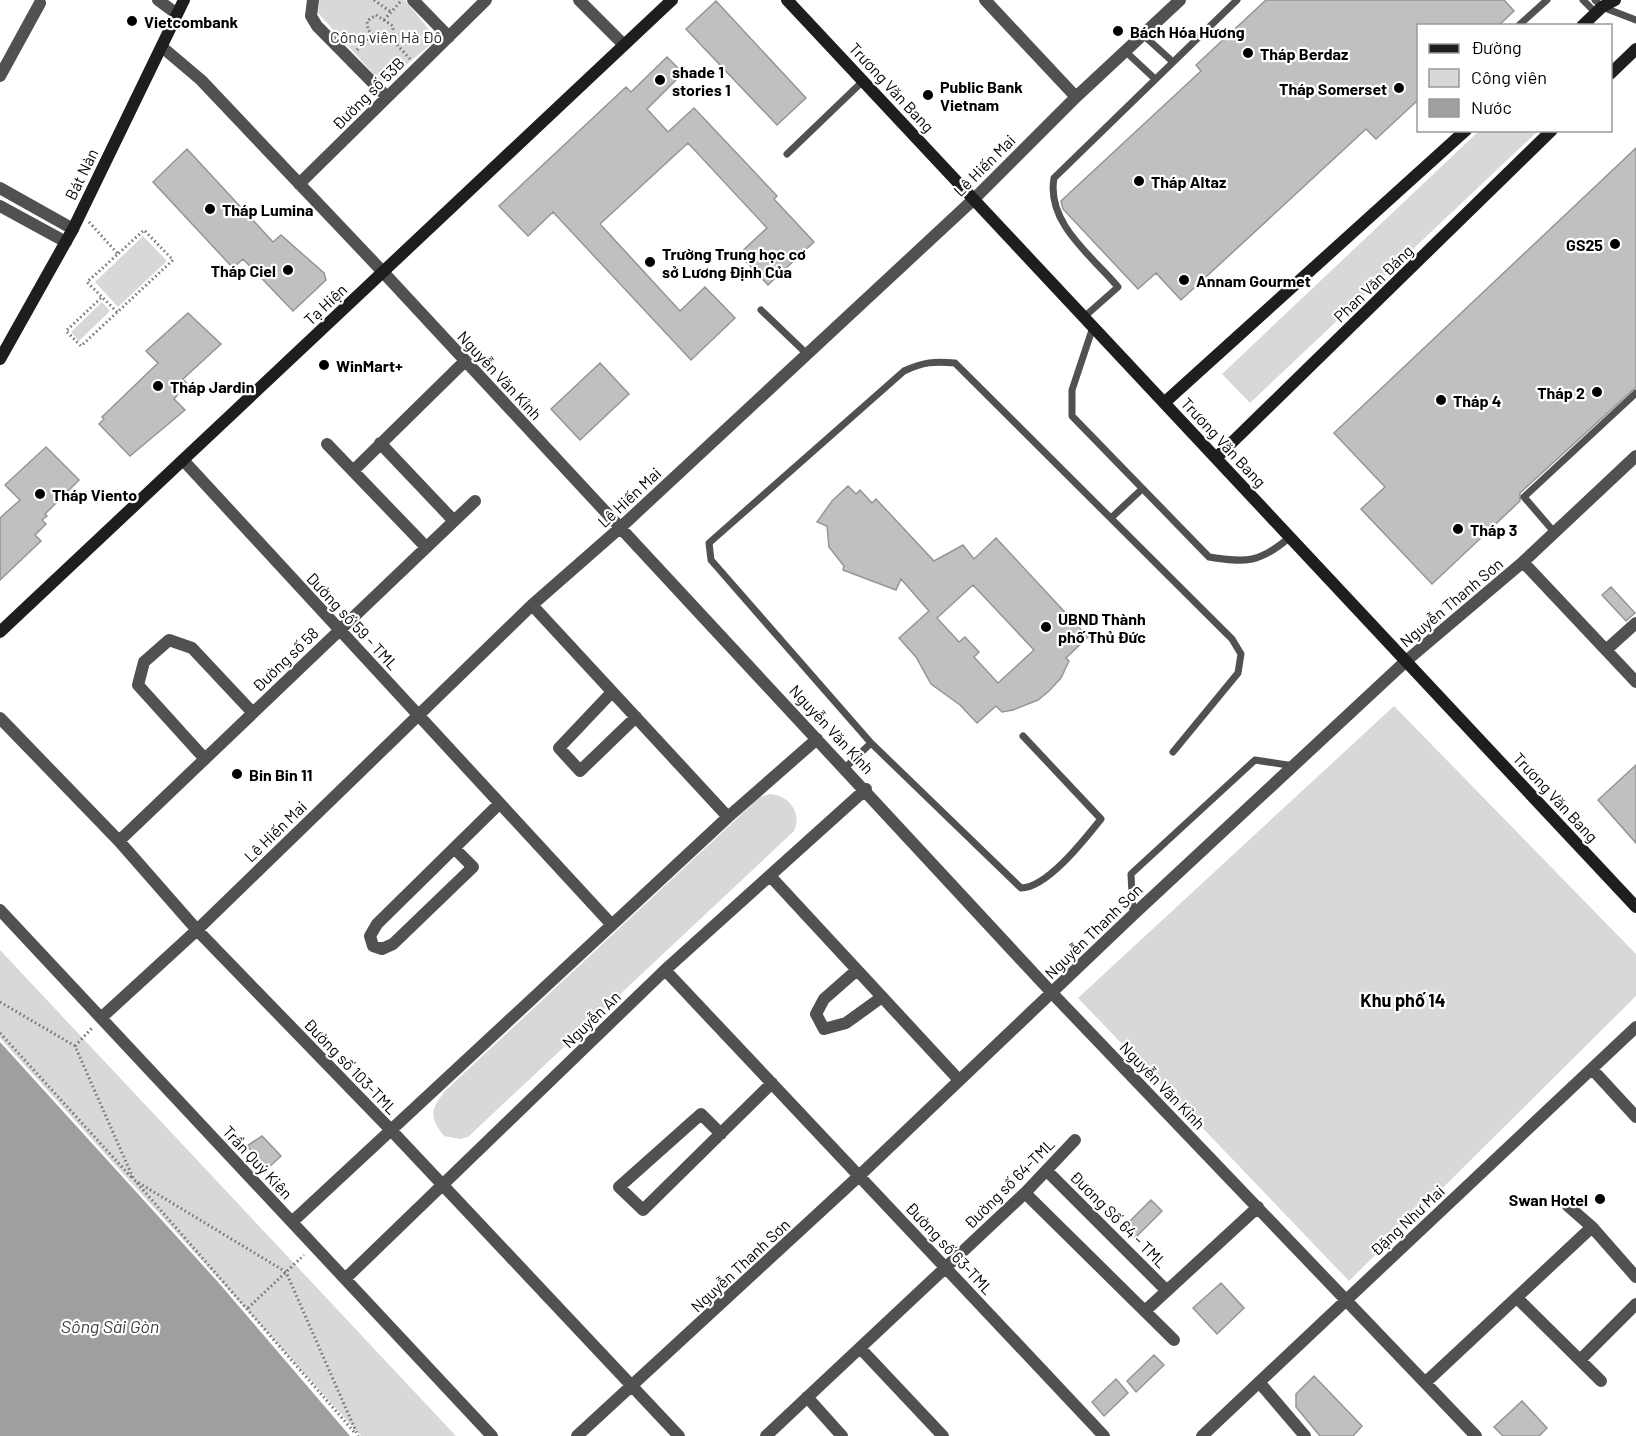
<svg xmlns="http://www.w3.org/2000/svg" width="1636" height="1436" font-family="Barlow,sans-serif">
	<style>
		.green { fill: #d8d8d8 }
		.water { fill: #9f9f9f }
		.building { fill: #c0c0c0; stroke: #959595; stroke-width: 1.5; fill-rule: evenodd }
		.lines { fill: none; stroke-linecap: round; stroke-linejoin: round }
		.path { stroke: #737373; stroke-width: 3; stroke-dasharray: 1.5 3; stroke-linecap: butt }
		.lane { stroke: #515151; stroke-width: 7 }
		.street { stroke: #515151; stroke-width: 12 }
		.secondary { stroke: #1e1e1e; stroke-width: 12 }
		.poi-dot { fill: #000; stroke: #fff; stroke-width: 2 }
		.labels { text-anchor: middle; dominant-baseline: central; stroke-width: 4.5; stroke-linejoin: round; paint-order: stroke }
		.poi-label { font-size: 16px; font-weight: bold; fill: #000; stroke: #fff; text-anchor: start }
		.park-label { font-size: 16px; fill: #2f2f2f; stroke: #fff }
		.street-label { font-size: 16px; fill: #000; stroke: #fff }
		.neighbourhood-label { font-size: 18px; font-weight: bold; fill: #000; stroke: #fff }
		.water-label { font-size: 18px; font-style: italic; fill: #404040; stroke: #fff }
	</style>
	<rect width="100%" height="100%" fill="#fff"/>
	<path class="green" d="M 319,0 L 405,0 L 435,37 L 430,45 L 387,81 L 380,81 L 318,13 Z
		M 1480,130 L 1538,131 L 1250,403 L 1222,374 Z
		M 143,236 L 167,261 L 118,307 L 95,282 Z
		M 102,302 L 110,311 L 79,341 L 71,332 Z
		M 1394,706 L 1636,954 L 1636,996 L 1349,1281 L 1078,998 Z
		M 770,794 C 790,796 802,813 794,831 L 468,1137 L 460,1139 L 444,1136 C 429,1117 430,1109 446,1090 L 760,797 Z
		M 0,950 L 456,1436 L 361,1436 L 0,1038 Z"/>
	<path class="water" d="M 0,1042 L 218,1282 L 350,1436 L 0,1436 Z"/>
	<path class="building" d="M 1266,0 L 1504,0 L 1514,11 L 1498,26 L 1419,26 L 1419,99 L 1376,139 L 1366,129 L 1181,300 L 1156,273 L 1138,289 L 1063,209 L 1061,201 L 1201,71 L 1196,65 Z
		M 716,1 L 806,98 L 777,125 L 686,29 Z
		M 667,57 L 683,73 L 647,109 L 668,132 L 694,108 L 777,196 L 774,199 L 814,242 L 768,285 L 739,254 L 767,228 L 688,143 L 600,224 L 680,311 L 705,287 L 735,318 L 691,360 L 553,212 L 528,236 L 499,206 L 626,87 L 631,92 Z
		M 1636,148 L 1636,387 L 1520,493 L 1520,501 L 1432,584 L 1361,509 L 1385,487 L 1334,433 Z
		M 187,149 L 273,242 L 281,235 L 324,273 L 326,280 L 293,311 L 243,259 L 233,268 L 153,182 Z
		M 188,313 L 221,344 L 183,379 L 187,384 L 174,399 L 185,410 L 130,456 L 99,424 L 104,419 L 102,417 L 158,363 L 146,351 Z
		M 600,363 L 629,394 L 580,440 L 551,409 Z
		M 46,447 L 79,480 L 45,514 L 47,516 L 42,520 L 46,524 L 35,535 L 41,541 L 0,580 L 0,518 L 20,500 L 5,485 Z
		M 848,486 L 856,494 L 860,490 L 872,503 L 876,499 L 934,561 L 963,545 L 974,559 L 996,538 L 1088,637 L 1066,658 L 1069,661 L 1061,678 L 1049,691 L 1038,700 L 1013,710 L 1002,712 L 996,706 L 977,723 L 960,705 L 931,684 L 916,657 L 899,638 L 929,611 L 901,579 L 896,590 L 843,570 L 844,566 L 829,547 L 827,526 L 817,522 L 832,501 ZM 973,585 L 1034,650 L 998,683 L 974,657 L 979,652 L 965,637 L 959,642 L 937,618 Z
		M 1611,587 L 1635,613 L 1626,621 L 1602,595 Z
		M 1636,765 L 1636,843 L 1598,800 Z
		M 262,1136 L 281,1156 L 267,1169 L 247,1146 Z
		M 1151,1200 L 1162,1211 L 1135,1238 L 1124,1227 Z
		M 1221,1283 L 1244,1308 L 1217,1334 L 1193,1308 Z
		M 1154,1355 L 1164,1365 L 1136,1392 L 1127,1381 Z
		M 1314,1376 L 1362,1426 L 1353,1436 L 1320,1436 L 1296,1407 L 1296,1394 Z
		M 1116,1379 L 1128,1393 L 1104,1416 L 1092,1402 Z
		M 1522,1401 L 1547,1428 L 1539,1436 L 1503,1436 L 1494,1427 Z"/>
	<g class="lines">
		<path class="path" d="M 374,0 L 391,12
			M 376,15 L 393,26 L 393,35 L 388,41 L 379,40 L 368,30 L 367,21 Z
			M 384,20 L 401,1
			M 391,38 L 410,59
			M 357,50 L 372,34
			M 89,222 L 118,254 L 87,282 L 117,312
			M 101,298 L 66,331 L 81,346 L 173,260 L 144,230 L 118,254
			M 0,1002 L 75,1046 L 134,1180 L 286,1272 L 358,1436
			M 0,1033 L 132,1178
			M 75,1046 L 92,1028
			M 137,1183 L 355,1433
			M 248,1308 L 304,1255"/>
		<path class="lane" d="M 1583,0 L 1596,13
			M 1595,0 L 1602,7 L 1636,20
			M 1518,26 L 1547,0
			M 1142,34 L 1173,62
			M 1125,51 L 1155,79
			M 787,154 L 863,81
			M 761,310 L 807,354
			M 1084,317 L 1118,287 C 1092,256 1046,223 1054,178 L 1237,0
			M 1093,327 L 1072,390 L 1072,416 L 1209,557 C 1246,563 1260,563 1290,537
			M 1111,518 L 1142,489
			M 1555,533 L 1524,497 L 1636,393
			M 871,743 L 1021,888 C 1047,888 1085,839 1101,819 L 1023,736
			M 845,768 L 871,743 L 711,560 L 709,543 L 904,371 C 923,362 935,361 955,363 L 1232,639 L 1241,654 L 1238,673 L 1173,752
			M 1133,915 L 1131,874 L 1255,760 L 1294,766"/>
		<path class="street" d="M 158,0 L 177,14
			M 313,0 L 311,16 L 317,26 L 387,97
			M 413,0 L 449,37
			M 579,0 L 624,45
			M 985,0 L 1076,97
			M 162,47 L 201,80 L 383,272 L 1052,993 L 1476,1436
			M 0,76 L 40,3
			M 299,184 L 486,0
			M 0,188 L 73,229
			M 0,206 L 66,242
			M 380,443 L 454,521
			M 327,444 L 426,547
			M 183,460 L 612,925
			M 353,471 L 464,362
			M 1523,562 L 1636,682
			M 532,605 L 728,817
			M 1606,650 L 1636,623
			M 612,692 L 559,748 L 580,771 L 636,717
			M 0,718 L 119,841 L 197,930 L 390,1129 L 679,1436
			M 205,759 L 138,685 L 144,662 L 169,640 L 192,648 L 253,713
			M 119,841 L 475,501
			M 454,848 L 473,867 L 393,944 L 382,949 L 373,946 L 370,936 L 377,924 L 499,804
			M 771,877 L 959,1080
			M 0,910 L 492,1436
			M 665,970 L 1104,1436
			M 857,970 L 824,999 L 816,1014 L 824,1029 L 846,1023 L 882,997
			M 101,1018 L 197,930 L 532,605 L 621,527 L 974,199 L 1076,97 L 1180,0
			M 1592,1069 L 1636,1117
			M 721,1134 L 701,1114 L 619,1187 L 643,1210 L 772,1083
			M 1047,1171 L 1167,1291
			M 1025,1193 L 1174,1340
			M 1568,1206 L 1592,1227 L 1636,1277
			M 292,1222 L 728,817 L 817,739
			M 345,1279 L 665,970 L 866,789
			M 1517,1298 L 1601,1381
			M 1146,1310 L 1258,1207
			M 860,1348 L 943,1436
			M 1580,1360 L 1636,1304
			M 1259,1382 L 1305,1436
			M 1426,1382 L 1592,1227
			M 807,1397 L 842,1436
			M 577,1436 L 859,1176 L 1133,915 L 1406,661 L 1523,562 L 1636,456
			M 766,1436 L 1025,1193 L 1075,1140
			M 1202,1436 L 1636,1027"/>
		<path class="secondary" d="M 787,0 L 1636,907
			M 1582,26 L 1602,7 L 1615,0
			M 1610,74 L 1636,49
			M 0,359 L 73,229 L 184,0
			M 1164,403 L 1466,130
			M 1216,458 L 1552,130
			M 0,632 L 672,0"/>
	</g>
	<g class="poi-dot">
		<circle cx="132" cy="21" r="6"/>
		<circle cx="1118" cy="31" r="6"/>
		<circle cx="1248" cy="53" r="6"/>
		<circle cx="660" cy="80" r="6"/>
		<circle cx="1399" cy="88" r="6"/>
		<circle cx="928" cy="95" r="6"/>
		<circle cx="1139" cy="181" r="6"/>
		<circle cx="210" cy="209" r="6"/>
		<circle cx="1615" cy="244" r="6"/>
		<circle cx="650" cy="262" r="6"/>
		<circle cx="288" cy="270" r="6"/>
		<circle cx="1184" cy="280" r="6"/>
		<circle cx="324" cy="365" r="6"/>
		<circle cx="158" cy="386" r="6"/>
		<circle cx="1597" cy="392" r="6"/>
		<circle cx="1441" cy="400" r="6"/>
		<circle cx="40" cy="494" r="6"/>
		<circle cx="1458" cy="529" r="6"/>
		<circle cx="1046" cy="627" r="6"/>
		<circle cx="237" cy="774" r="6"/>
		<circle cx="1600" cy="1199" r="6"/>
	</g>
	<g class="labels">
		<g class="poi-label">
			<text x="144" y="21">Vietcombank</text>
			<text x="1130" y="31">Bách Hóa Hương</text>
			<text x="1260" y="53">Tháp Berdaz</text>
			<text x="672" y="71">shade 1<tspan x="672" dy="18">stories 1</tspan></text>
			<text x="940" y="86">Public Bank<tspan x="940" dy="18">Vietnam</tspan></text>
			<text x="1387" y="88" text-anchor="end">Tháp Somerset</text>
			<text x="1151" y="181">Tháp Altaz</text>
			<text x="222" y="209">Tháp Lumina</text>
			<text x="1603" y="244" text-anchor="end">GS25</text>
			<text x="662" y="253">Trường Trung học cơ<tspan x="662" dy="18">sở Lương Định Của</tspan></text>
			<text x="276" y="270" text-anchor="end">Tháp Ciel</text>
			<text x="1196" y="280">Annam Gourmet</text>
			<text x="336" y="365">WinMart+</text>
			<text x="170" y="386">Tháp Jardin</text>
			<text x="1585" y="392" text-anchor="end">Tháp 2</text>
			<text x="1453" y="400">Tháp 4</text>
			<text x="52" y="494">Tháp Viento</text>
			<text x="1470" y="529">Tháp 3</text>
			<text x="1058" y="618">UBND Thành<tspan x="1058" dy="18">phố Thủ Đức</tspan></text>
			<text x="249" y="774">Bin Bin 11</text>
			<text x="1588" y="1199" text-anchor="end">Swan Hotel</text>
		</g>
		<g class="park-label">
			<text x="386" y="36">Công viên Hà Đô</text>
		</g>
		<g class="street-label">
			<text transform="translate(892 87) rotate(47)">Trương Văn Bang</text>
			<text transform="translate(368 93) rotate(-45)">Đường số 53B</text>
			<text transform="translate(984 165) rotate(-45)">Lê Hiến Mai</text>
			<text transform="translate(81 174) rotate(-64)">Bát Nàn</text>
			<text transform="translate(1373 283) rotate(-44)">Phan Văn Đáng</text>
			<text transform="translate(325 304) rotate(-43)">Tạ Hiện</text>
			<text transform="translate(500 375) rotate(47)">Nguyễn Văn Kỉnh</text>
			<text transform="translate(1224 442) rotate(47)">Trương Văn Bang</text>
			<text transform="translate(629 497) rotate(-43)">Lê Hiến Mai</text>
			<text transform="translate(1451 602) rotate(-40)">Nguyễn Thanh Sơn</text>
			<text transform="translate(353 621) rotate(47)">Dường số 59 - TML</text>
			<text transform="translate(285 659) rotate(-44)">Đường số 58</text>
			<text transform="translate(832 729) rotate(47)">Nguyễn Văn Kỉnh</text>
			<text transform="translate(1556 797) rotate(47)">Trương Văn Bang</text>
			<text transform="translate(275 831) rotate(-44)">Lê Hiến Mai</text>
			<text transform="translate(1093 931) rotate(-44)">Nguyễn Thanh Sơn</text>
			<text transform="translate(591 1019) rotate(-44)">Nguyễn An</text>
			<text transform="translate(351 1066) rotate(46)">Đường số 103-TML</text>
			<text transform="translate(1163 1085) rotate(46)">Nguyễn Văn Kỉnh</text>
			<text transform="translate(258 1162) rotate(47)">Trần Quý Kiên</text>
			<text transform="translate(1009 1183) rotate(-45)">Đường số 64-TML</text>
			<text transform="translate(1119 1219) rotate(45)">Đương Số 64 - TML</text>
			<text transform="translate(1407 1220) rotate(-43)">Đặng Như Mai</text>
			<text transform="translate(950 1248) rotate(47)">Đường số 63-TML</text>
			<text transform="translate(740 1265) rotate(-43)">Nguyễn Thanh Sơn</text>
		</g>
		<g class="neighbourhood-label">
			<text x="1403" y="1000">Khu phố 14</text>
		</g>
		<g class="water-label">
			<text x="110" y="1326">Sông Sài Gòn</text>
		</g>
	</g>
	<rect x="1417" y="24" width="195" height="108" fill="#ffffff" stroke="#999999" stroke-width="1.5"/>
	<rect x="1429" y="44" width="30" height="9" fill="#1e1e1e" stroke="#999999" stroke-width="1.5"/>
	<text x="1471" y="54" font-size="18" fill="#000000">Đường</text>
	<rect x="1429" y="69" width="30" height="18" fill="#d8d8d8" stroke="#999999" stroke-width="1.5"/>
	<text x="1471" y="84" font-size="18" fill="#000000">Công viên</text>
	<rect x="1429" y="99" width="30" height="18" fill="#9f9f9f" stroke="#999999" stroke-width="1.5"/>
	<text x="1471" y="114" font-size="18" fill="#000000">Nước</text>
</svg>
